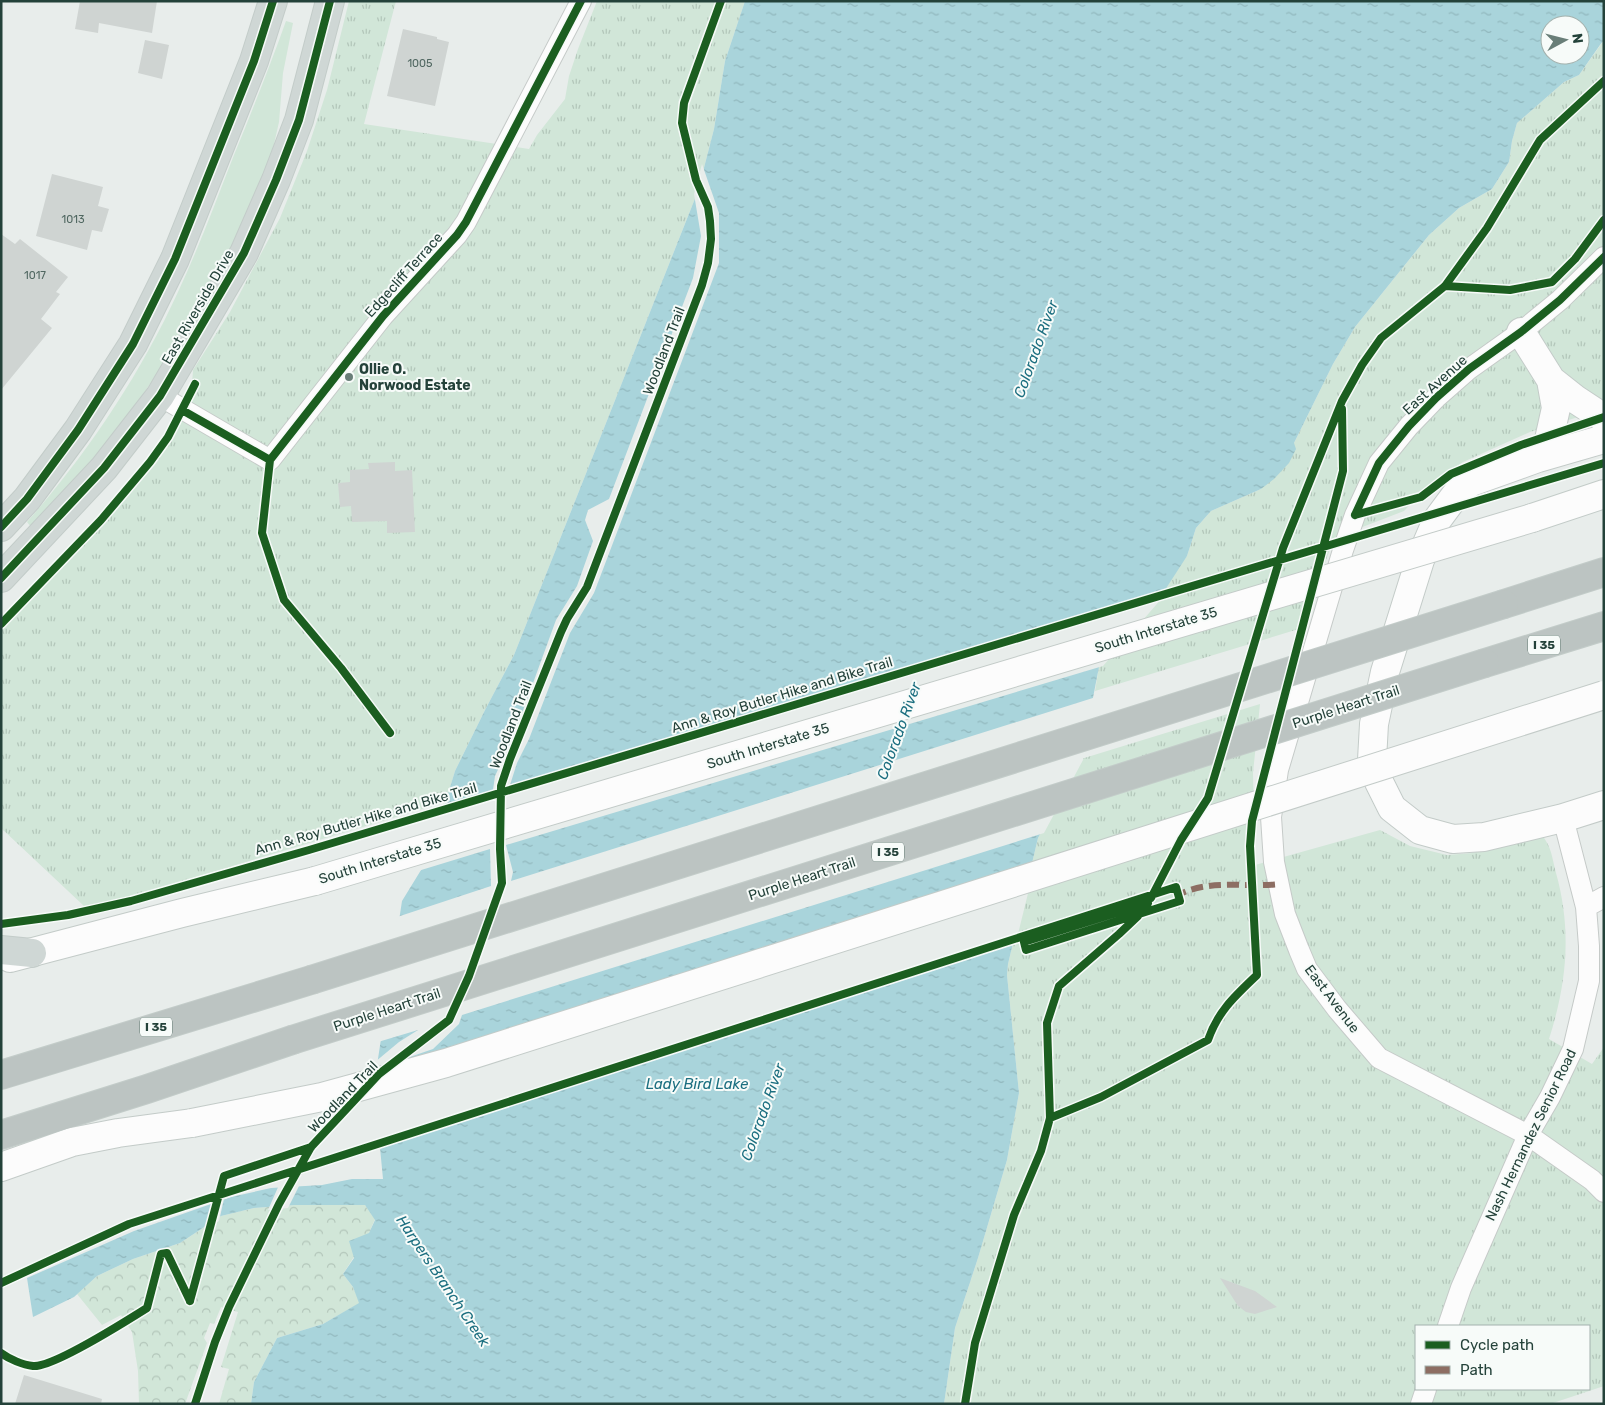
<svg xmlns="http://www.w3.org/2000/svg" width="1605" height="1405" font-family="Rubik,sans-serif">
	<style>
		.green { fill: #d1e6d8 }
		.forest { fill: url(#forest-crowns) }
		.park { fill: url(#park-tufts); fill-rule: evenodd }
		.water { fill: url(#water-ripples); fill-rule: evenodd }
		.pier { fill: #e8edeb }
		.building { fill: #cfd4d2 }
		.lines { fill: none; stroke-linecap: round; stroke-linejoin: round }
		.minor-casing { stroke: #c5cac8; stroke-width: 22 }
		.secondary-casing { stroke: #c3cbc8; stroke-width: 30 }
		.primary-casing { stroke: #c3ccc9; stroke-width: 30 }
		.motorway-casing { stroke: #c3ccc9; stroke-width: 30 }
		.minor { stroke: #fcfcfc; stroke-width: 20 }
		.secondary { stroke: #fcfcfc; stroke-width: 28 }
		.primary { stroke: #cfd7d5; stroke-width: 28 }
		.motorway { stroke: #bcc4c2; stroke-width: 28 }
		.secondary-bridge-casing { stroke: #c3cbc8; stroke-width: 30; stroke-linecap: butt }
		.motorway-bridge-casing { stroke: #c3ccc9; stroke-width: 30; stroke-linecap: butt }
		.secondary-bridge { stroke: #fcfcfc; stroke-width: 28 }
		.motorway-bridge { stroke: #bcc4c2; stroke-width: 28 }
		.quiet { stroke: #8d6e63; stroke-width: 6; stroke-dasharray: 12 6; stroke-linecap: butt }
		.cycleway-casing { stroke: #f7fbf9; stroke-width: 11 }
		.cycleway { stroke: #1b5e20; stroke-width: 8 }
		.poi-dot { fill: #697e78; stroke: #f7fbf9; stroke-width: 2 }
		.labels { text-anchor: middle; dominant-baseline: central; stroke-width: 4; stroke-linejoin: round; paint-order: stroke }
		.number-label { font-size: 11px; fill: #506761 }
		.shield { fill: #f7fbf9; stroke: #637a73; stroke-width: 1 }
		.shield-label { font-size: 12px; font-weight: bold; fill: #24423a }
		.street-label { font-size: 14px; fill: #24423a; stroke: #f7fbf9 }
		.poi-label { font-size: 14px; font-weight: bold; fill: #24423a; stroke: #f7fbf9; text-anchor: start }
		.water-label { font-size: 15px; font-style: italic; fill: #1c6f80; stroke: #f7fbf9 }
	</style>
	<defs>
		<pattern id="forest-crowns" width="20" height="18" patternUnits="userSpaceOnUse" patternTransform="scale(1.25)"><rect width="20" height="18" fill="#d1e6d8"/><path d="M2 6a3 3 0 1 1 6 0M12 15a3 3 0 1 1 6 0" fill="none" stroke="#b3c6ba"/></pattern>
		<pattern id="park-tufts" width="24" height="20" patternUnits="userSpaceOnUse" patternTransform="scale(1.25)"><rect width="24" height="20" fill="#d1e6d8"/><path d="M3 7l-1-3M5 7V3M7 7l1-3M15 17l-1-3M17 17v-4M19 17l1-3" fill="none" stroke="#b3c6ba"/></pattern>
		<pattern id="water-ripples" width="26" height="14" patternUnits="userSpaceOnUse" patternTransform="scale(1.25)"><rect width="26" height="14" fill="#a9d4db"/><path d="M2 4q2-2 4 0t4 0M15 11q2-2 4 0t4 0" fill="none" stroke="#91b7bd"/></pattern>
	</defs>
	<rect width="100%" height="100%" fill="#e8edeb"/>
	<path class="green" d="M 286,21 L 293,23 L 283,73 L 279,122 L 270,162 L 242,231 L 158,372 L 129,415 L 100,452 L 31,527 L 27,522 C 87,454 140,375 178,292 C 199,247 216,201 234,155 C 252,111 270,66 286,21 Z"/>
	<path class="forest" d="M 295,1205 L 365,1205 L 375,1219 L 369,1233 L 343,1274 L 353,1287 L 360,1303 L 323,1324 L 277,1338 L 254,1382 L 251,1404 L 219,1404 L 229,1369 L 221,1367 L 238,1312 L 221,1307 L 214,1324 L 210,1323 L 204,1338 L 207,1343 L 185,1404 L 139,1404 L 138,1371 L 132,1332 L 121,1315 L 102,1325 L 77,1294 L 97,1276 L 133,1259 L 180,1243 L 221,1216 L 254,1208 Z"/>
	<path class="park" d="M 349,1 L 396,1 L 364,124 L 529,149 L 537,135 L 565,99 L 569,76 L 578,49 L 597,1 L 745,1 L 725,61 L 714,129 L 698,191 L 514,655 L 485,710 L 455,771 L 446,802 L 126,898 L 84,906 L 1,828 L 1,619 L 113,502 L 160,443 L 192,384 L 193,370 L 230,312 L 280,218 L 307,151 L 327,90 Z
		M 1604,40 L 1604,409 L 1530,432 L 1463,462 L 1431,483 L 1404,511 L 1334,538 L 1302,628 L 1095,691 L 1099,667 L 1187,556 L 1196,528 L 1211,511 L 1261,489 L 1294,443 L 1333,364 L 1355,327 L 1429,235 L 1459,208 L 1492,189 L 1509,162 L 1512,141 L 1517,123 L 1564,82 L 1579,75 Z
		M 1260,704 L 1253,773 L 1255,865 L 1380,830 L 1410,846 L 1447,855 L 1472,853 L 1541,834 C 1552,847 1552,858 1556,873 C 1572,930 1567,983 1549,1039 L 1592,1064 L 1604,1047 L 1604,1386 L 1550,1404 L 944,1404 L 955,1328 L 978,1258 L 1007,1160 L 1019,1093 L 1007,975 L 1008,964 L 1038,838 L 1081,759 ZM 1416,1326 L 1589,1326 L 1589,1389 L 1416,1389 Z"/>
	<path class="water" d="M 745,1 L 1604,1 L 1604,40 L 1600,45 L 1579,75 L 1564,82 L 1517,123 L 1512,141 L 1509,162 L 1492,189 L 1459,208 L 1429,235 L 1355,327 L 1333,364 L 1294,443 L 1296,449 L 1289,463 L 1274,479 L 1261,489 L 1211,511 L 1196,528 L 1187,556 L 1165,590 L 1099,667 L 1081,759 L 1038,838 L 1008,964 L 1007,975 L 1019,1093 L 1007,1160 L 978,1258 L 955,1328 L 944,1404 L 251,1404 L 254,1382 L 277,1338 L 323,1324 L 359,1303 L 353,1287 L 343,1274 L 354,1258 L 349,1241 L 369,1233 L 375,1220 L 365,1205 L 295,1205 L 254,1208 L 221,1216 L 180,1243 L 133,1259 L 97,1276 L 74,1297 L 33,1317 L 27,1278 L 134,1231 L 231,1197 L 271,1188 L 322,1185 L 352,1179 L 383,1179 L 374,1085 L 402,901 L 429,857 L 455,771 L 485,710 L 514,655 L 698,191 L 714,129 L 725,61 ZM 1550,25 L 1580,25 L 1580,55 L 1550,55 Z"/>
	<path class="pier" d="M 702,164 L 719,213 L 719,263 L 594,593 L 570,633 L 529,739 L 517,763 L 510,785 L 1169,590 L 1103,666 L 506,845 L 513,872 L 511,881 L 1096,697 L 1083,760 L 1044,833 L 462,1015 L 459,1024 L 433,1049 L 404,1059 L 402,1062 L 1035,865 L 1015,946 L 1015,944 L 378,1149 L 372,1085 L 375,1062 L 399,1042 L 418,1030 L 378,1042 L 397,917 L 491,886 L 490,849 L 418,871 L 427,856 L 442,805 L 493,790 L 495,776 L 513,738 L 556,620 L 577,586 L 593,541 L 585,520 L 588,510 L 609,499 L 693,278 L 701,236 L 694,194 Z
		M 300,1184 L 288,1208 L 268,1210 L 279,1185 Z
		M 258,1188 L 224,1199 L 219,1221 L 206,1229 L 212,1203 L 143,1225 L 230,1194 Z"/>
	<path class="building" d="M 80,1 L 157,1 L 152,33 L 99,23 L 98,33 L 75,29 Z
		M 403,29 L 437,37 L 437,39 L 449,42 L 435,106 L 387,96 Z
		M 145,40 L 169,45 L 162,79 L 138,73 Z
		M 52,174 L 103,187 L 98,206 L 109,209 L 102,232 L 92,230 L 87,250 L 36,236 Z
		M 1,234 L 15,244 L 20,239 L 68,277 L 56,292 L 60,294 L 41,319 L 52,328 L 1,390 Z
		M 395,462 L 395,471 L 412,470 L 415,532 L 387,533 L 387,521 L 352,522 L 351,506 L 340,507 L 338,483 L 350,482 L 350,470 L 369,469 L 368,463 Z
		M 1220,1278 L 1255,1291 L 1277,1307 L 1255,1314 L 1246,1312 L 1238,1306 Z
		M 24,1375 L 102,1399 L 101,1404 L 15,1404 Z"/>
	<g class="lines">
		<g class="minor-casing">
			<path id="minor" d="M 1604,257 L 1560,300 L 1521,332 L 1469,369 L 1436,398 L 1409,426 L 1379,463 L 1355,515 L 1343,550 L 1278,770 L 1271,817 L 1274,862 L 1285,914 L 1299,950 L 1307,969 L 1337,1009 L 1379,1058 L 1528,1135 L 1592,1180 L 1604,1192
				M 160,396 L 270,460 L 383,316 L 457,235 L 466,222 L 581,1
				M 1586,907 L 1604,897
				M 1448,1326 L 1461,1288 L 1528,1135 L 1550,1097 L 1573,1049 L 1589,981 L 1589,946 L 1586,907 L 1563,818
				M 1421,1404 L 1426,1389"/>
		</g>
		<g class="secondary-casing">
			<path id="secondary" d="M 1521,332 L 1551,380 L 1575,399 L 1604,418
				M 1604,439 L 1538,458 L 1471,482 L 1457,493 L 1437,520 L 1420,560 L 1385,672 L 1374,724 L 1372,760 L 1379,782 L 1392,808 L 1420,830 L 1453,839 L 1484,837 L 1563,818 L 1604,805
				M 1538,458 L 1548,444 L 1556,408 L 1551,380
				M 1532,518 L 1604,494
				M 10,958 L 182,913 L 315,881
				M 1,1167 L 72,1142 L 118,1133 L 192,1123"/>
		</g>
		<g class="primary-casing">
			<path id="primary" d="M 1,527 L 27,499 L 78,430 L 133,344 L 175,259 L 254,61 L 273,1
				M 1,578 L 104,468 L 160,396 L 244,253 L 276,180 L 299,120 L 330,1
				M 1,950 L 32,953"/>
		</g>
		<g class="motorway-casing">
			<path id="motorway" d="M 1504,604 L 1604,572
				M 1485,663 L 1604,626
				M 1,1075 L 311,980
				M 1,1135 L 147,1089 L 292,1040"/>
		</g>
		<use href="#minor" class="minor"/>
		<use href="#secondary" class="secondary"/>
		<use href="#primary" class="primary"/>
		<use href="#motorway" class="motorway"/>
		<g class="secondary-bridge-casing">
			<path id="secondary-bridge" d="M 315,881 L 1532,518
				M 192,1123 L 322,1097 L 446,1063 L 1604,695"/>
		</g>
		<g class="motorway-bridge-casing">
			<path id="motorway-bridge" d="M 311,980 L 1504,604
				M 292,1040 L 1485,663"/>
		</g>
		<use href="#secondary-bridge" class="secondary-bridge"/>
		<use href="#motorway-bridge" class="motorway-bridge"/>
		<path class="quiet" d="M 1175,897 C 1205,878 1246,888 1279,884"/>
		<g class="cycleway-casing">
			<path id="cycleway" d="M 1445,286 L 1510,290 L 1552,282 L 1575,259 L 1604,220
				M 182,410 L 270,460 L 383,316 L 457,235 L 466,222 L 581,1
				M 270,460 L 262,533 L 284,600 L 341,668 L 390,733
				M 1355,515 L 1379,463 L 1409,426 L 1436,398 L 1469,369 L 1521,332 L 1560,300 L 1604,257
				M 1355,515 L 1421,497 L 1451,474 L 1521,445 L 1604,417
				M 1,527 L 27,499 L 78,430 L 133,344 L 175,259 L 254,61 L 273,1
				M 1,578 L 104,468 L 160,396 L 244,253 L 276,180 L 299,120 L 330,1
				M 1,624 L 101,520 L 150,462 L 168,437 L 195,384
				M 1151,898 L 1181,840 L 1208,798 L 1283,548 L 1342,401 L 1362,365 L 1381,338 L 1445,286 L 1487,228 L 1540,140 L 1604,81
				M 1,924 L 68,915 L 131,901 L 309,850 L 1604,463
				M 1050,1118 L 1101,1097 L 1208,1040 C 1218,1011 1235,996 1257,975 L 1250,846 L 1252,821 L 1343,471 L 1342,409
				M 1,1283 L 129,1224 L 1176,887 L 1180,901 L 1026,950 L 1024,942 L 1148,903
				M 190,1301 L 224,1176 L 311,1147
				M 1,1353 C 9,1359 23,1365 33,1366 C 52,1368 128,1320 147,1308 L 161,1254 L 167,1253 L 190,1301
				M 195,1404 L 215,1342 L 229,1307 L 279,1204 L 311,1147 L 379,1074 L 449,1020 L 469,976 L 502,883 L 500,849 L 501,786 L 510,759 L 561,632 L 567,619 L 587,587 L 702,285 L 708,263 L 711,239 L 710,221 L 708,207 L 696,180 L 682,123 L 684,103 L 721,1
				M 965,1404 L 975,1343 L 1014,1215 L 1041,1151 L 1050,1118 L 1047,1023 L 1059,986 L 1119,934 L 1138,916"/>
		</g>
		<use href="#cycleway" class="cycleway"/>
	</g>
	<circle class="poi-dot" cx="349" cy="377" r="5"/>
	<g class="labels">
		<g class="number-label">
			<text x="420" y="63">1005</text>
			<text x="73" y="219">1013</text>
			<text x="35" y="275">1017</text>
		</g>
		<g class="shield">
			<rect x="1528" y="635.5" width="32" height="19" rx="4"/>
			<rect x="872" y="842.5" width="32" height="19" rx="4"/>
			<rect x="140" y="1017.5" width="32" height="19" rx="4"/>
		</g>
		<g class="shield-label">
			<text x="1544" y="645">I 35</text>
			<text x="888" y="852">I 35</text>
			<text x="156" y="1027">I 35</text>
		</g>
		<g class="street-label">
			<text transform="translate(404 275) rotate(-48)">Edgecliff Terrace</text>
			<text transform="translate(198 307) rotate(-60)">East Riverside Drive</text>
			<text transform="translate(664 351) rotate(-69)">Woodland Trail</text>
			<text transform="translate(1435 385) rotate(-42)">East Avenue</text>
			<text transform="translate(1156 630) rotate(-17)">South Interstate 35</text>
			<text transform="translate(782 695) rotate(-17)">Ann &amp; Roy Butler Hike and Bike Trail</text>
			<text transform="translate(1346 707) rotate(-18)">Purple Heart Trail</text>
			<text transform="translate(511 725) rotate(-69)">Woodland Trail</text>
			<text transform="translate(768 746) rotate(-17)">South Interstate 35</text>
			<text transform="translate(366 819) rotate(-16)">Ann &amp; Roy Butler Hike and Bike Trail</text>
			<text transform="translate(380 861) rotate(-17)">South Interstate 35</text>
			<text transform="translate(802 879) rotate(-18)">Purple Heart Trail</text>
			<text transform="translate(1332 999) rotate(53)">East Avenue</text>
			<text transform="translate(387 1010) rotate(-18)">Purple Heart Trail</text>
			<text transform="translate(343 1097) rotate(-46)">Woodland Trail</text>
			<text transform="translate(1531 1135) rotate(-64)">Nash Hernandez Senior Road</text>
		</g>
		<g class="poi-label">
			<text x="359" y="369">Ollie O.<tspan x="359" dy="16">Norwood Estate</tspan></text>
		</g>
		<g class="water-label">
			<text transform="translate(1036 349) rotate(-70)">Colorado River</text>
			<text transform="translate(899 731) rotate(-70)">Colorado River</text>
			<text x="697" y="1084">Lady Bird Lake</text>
			<text transform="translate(763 1112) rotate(-70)">Colorado River</text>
			<text transform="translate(443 1281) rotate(56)">Harpers Branch Creek</text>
		</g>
	</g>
	<rect width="1605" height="1405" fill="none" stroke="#24423a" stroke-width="5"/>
	<rect x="1415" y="1325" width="175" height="65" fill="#f7fbf9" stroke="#a3b1ad"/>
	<rect x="1425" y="1341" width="25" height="8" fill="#1b5e20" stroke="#a3b1ad"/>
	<text x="1460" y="1350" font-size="15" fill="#24423a">Cycle path</text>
	<rect x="1425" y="1366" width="25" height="8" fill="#8d6e63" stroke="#a3b1ad"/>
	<text x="1460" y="1375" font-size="15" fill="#24423a">Path</text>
	<g transform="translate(1565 40) rotate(83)"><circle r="24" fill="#f7fbf9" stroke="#a3b1ad"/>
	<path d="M0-4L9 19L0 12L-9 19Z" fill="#697e78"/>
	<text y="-8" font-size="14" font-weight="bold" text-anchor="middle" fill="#24423a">N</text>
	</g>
</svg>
